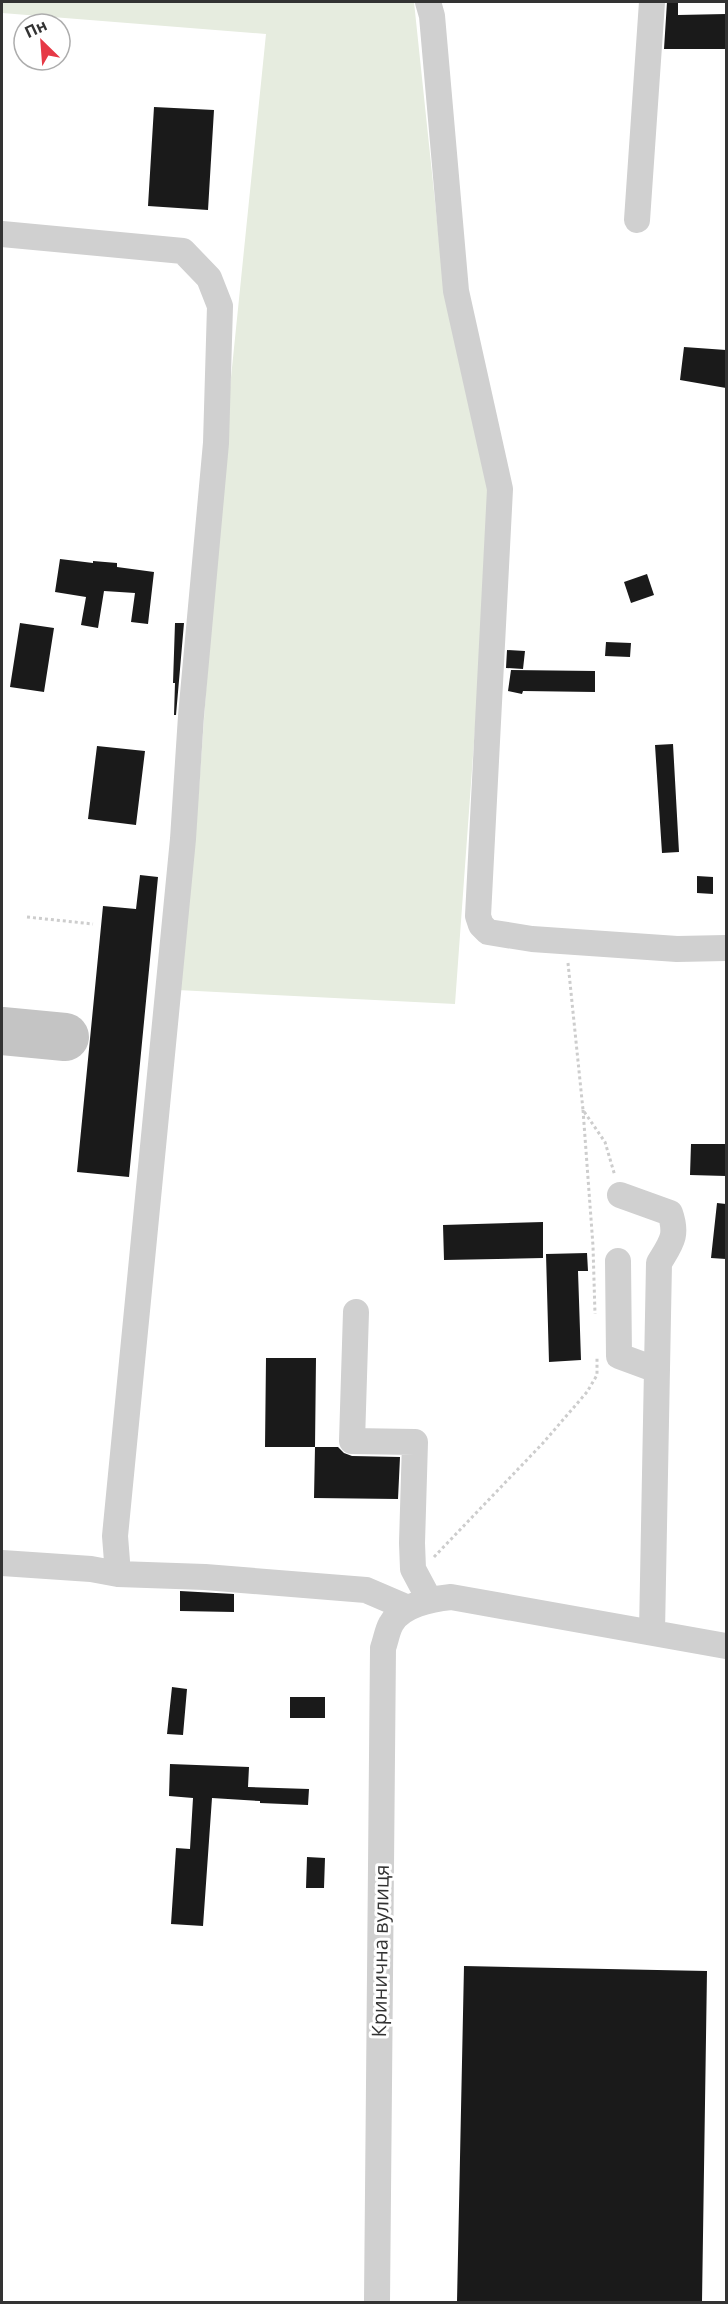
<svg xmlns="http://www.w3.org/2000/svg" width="728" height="2304" font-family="'Open Sans',sans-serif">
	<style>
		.green { fill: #e6ecdf }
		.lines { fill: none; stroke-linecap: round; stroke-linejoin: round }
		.taxiway { stroke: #c4c4c4; stroke-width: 48 }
		.building { fill: #1a1a1a }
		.path { stroke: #cdcdcd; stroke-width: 3; stroke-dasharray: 3 3; stroke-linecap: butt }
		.minor { stroke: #d0d0d0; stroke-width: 26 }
		.labels { text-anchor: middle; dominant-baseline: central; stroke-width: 6; stroke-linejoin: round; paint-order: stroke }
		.street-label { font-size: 20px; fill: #333; stroke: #fff }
	</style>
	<rect width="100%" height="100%" fill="#fff"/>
	<path class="green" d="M 2,2 L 414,2 L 444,287 L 492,494 L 455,1004 L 177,990 L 199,788 L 223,456 L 266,34 L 2,13 Z"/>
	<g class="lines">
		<path class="taxiway" d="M 2,1031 L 65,1037"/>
	</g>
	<path class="building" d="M 667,2 L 678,2 L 678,15 L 726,14 L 726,49 L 664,49 Z
		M 154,107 L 214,110 L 208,210 L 148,206 Z
		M 684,347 L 726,350 L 726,388 L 680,380 Z
		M 60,559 L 93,563 L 93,561 L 117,563 L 117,567 L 154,572 L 148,624 L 131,622 L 135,593 L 104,591 L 98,628 L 81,625 L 86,597 L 55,592 Z
		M 647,574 L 654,595 L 631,603 L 624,582 Z
		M 20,623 L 54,628 L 44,692 L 10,687 Z
		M 175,623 L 184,623 L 176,715 L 174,715 L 175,683 L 173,683 Z
		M 606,642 L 631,643 L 630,657 L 605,656 Z
		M 507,650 L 525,651 L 523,669 L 506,668 Z
		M 511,670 L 595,671 L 595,692 L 523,691 L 522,694 L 508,691 Z
		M 673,744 L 679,852 L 662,853 L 655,745 Z
		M 97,746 L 145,751 L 136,825 L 88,819 Z
		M 140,875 L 158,877 L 129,1177 L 77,1172 L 103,906 L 136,909 Z
		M 697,876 L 713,877 L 713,894 L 697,893 Z
		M 691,1144 L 726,1144 L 726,1176 L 690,1175 Z
		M 717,1203 L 726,1204 L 726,1259 L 711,1258 Z
		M 543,1222 L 543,1258 L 444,1260 L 443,1225 Z
		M 587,1253 L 588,1271 L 578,1271 L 581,1360 L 549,1362 L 546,1254 Z
		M 266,1358 L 316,1358 L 315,1447 L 265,1447 Z
		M 315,1447 L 338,1447 L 344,1453 L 352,1456 L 400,1457 L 398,1499 L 314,1498 Z
		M 180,1591 L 234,1594 L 234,1612 L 180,1611 Z
		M 172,1687 L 187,1689 L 183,1735 L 167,1734 Z
		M 290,1697 L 325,1697 L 325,1718 L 290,1718 Z
		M 170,1764 L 249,1767 L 248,1787 L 309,1789 L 308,1805 L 260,1803 L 260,1801 L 212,1798 L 203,1926 L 171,1924 L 176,1848 L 190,1849 L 193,1798 L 169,1796 Z
		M 307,1857 L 325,1858 L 324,1888 L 306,1888 Z
		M 464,1966 L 707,1971 L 702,2302 L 457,2302 Z"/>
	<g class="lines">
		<path class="path" d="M 27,917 L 93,924
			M 568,963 L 583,1110 L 605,1142 L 615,1176
			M 583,1110 L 593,1246 L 595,1314
			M 434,1557 L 543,1443 L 587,1392 L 597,1375 L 597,1357"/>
		<path class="minor" d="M 428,2 L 432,16 L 456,291 L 500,489 L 478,916 L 481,925 L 488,932 L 532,939 L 677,949 L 726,948
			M 637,220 L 652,2
			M 2,234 L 183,251 L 209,278 L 220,306 L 216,443 L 191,716 L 183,839 L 115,1536 L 118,1574
			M 620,1195 L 670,1213 C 678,1236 671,1243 659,1263 L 652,1632
			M 618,1261 L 619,1356 L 657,1370
			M 356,1312 L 352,1441 L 415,1442 L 412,1543 L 413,1569 L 429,1599
			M 2,1563 L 91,1569 L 118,1574 L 205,1577 L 366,1590 L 408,1608
			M 377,2302 L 383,1648 C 386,1640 387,1631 391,1624 C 401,1605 432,1599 451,1597 L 726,1646"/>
	</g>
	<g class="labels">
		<g class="street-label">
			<text transform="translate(380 1951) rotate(-89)">Кринична вулиця</text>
		</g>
	</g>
	<rect width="728" height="2304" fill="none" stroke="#333333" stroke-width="6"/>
	<g transform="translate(42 42) rotate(335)"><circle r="28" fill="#ffffff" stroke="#adadad" stroke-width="1.5"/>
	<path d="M0-4.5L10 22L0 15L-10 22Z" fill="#e63946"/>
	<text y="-9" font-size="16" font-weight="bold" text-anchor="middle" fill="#333333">Пн</text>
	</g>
</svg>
